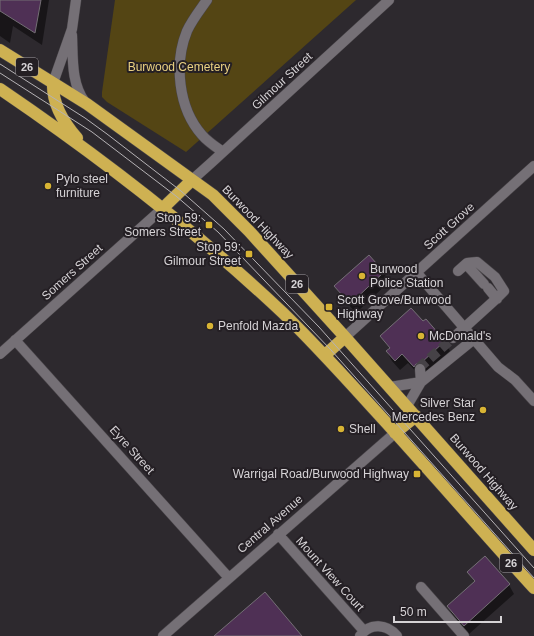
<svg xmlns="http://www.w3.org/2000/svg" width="534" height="636" font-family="Arial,sans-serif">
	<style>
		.green { fill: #544514 }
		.shadow { fill: #0007 }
		.building { fill: #4f3055; stroke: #746f75 }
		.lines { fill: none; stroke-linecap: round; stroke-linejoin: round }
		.minor-tunnel { stroke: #464247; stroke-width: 10; stroke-dasharray: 10 5; stroke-linecap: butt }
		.minor-casing { stroke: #484448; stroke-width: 11 }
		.highway-casing { stroke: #484448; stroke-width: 13 }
		.minor { stroke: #757076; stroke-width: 10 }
		.highway { stroke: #ceb152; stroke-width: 12 }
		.tram { stroke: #b5b2b5; stroke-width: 1 }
		.poi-dot { fill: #d8b434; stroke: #241f24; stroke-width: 1.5 }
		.labels { text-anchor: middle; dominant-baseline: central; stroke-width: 4; stroke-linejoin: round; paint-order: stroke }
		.shield { fill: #241f24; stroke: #a19da1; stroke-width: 1 }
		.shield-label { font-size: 11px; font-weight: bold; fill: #d6d3d6 }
		.park-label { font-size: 12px; fill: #e9d081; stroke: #241f24 }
		.street-label { font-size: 12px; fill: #d6d3d6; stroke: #241f24 }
		.poi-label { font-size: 12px; fill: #d6d3d6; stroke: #241f24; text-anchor: start }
	</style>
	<rect width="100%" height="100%" fill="#2d292e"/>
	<path class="green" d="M 115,0 L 356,0 L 186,152 L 107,102 L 102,97 L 102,92 Z"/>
	<path class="shadow" d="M 0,0 L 49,0 L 42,45 L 13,26 L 10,43 L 0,36 Z
		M 369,256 L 384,273 L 389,282 L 356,313 L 341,296 L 336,287 Z
		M 426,321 L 445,342 L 450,351 L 426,372 L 421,373 L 420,376 L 408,363 L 400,370 L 392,361 L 387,352 L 390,349 L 381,337 L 423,323 Z
		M 485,558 L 509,585 L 514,594 L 469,634 L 453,615 L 448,607 L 475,582 L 468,572 Z"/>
	<path class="building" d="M 0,0 L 41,0 L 35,33 L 0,11 Z
		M 369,255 L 384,272 L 350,304 L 334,286 Z
		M 411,308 L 423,321 L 426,319 L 445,341 L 421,363 L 416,364 L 414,367 L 402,354 L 395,361 L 386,351 L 390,348 L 380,336 Z
		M 485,556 L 510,584 L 464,626 L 447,606 L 475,581 L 467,572 Z
		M 265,592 L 302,636 L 214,636 Z"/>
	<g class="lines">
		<path class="minor-tunnel" d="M 420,369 L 421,366 L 453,338"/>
		<g class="minor-casing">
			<path id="minor" d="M 207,0 C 200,10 192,20 187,31 C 174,63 178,108 202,135 C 208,142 216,147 223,152
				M 72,35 C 73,57 71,84 85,102
				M 53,83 L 72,29 L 76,0
				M 192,180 L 211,163 L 389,0
				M 466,264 L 484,284
				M 417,273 L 498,367 L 515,380 L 534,401
				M 488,288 L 497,299
				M 345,337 L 534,166
				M 453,338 L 496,299 L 504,291 L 495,277 L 477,262 L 467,263 L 458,271
				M 15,340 L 229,578
				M 0,354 L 162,209
				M 420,369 L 421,382
				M 390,387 L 421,382
				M 407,406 L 421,382 L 474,339
				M 278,534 L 364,631
				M 421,587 L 464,636
				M 163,636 L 395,433
				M 360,636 C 370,622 387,624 397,636"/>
		</g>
		<g class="highway-casing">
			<path id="highway" d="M 0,50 L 87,104 L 213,195 L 249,231 L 345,337 L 534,550
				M 53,83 C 52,104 64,123 77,138
				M 0,89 C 100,157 196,231 283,313 C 318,347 349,382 382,418 C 433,474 483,532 534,588
				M 162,209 L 192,180
				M 325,355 L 345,337
				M 395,433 L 416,416"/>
		</g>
		<use href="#minor" class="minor"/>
		<use href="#highway" class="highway"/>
		<path class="tram" d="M 0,64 L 85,118 L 107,134 L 181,191 L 224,229 L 319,327 L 534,568
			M 0,73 L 92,132 L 176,196 L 218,232 L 331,350 L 534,578"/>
	</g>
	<g class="poi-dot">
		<circle cx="48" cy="186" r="4"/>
		<rect x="205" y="221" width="8" height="8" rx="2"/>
		<rect x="245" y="250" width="8" height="8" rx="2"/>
		<circle cx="362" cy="276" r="4"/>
		<rect x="325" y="303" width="8" height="8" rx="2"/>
		<circle cx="210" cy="326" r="4"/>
		<circle cx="421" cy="336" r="4"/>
		<circle cx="483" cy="410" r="4"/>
		<circle cx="341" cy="429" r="4"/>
		<rect x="413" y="470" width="8" height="8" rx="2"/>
	</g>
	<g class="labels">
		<g class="shield">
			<rect x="16" y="58" width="22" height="18" rx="3"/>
			<rect x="286" y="275" width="22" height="18" rx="3"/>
			<rect x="500" y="554" width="22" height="18" rx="3"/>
		</g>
		<g class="shield-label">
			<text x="27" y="67">26</text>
			<text x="297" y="284">26</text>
			<text x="511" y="563">26</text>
		</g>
		<g class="park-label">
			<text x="179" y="67">Burwood Cemetery</text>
		</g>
		<g class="street-label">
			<text transform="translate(282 81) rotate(-43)">Gilmour Street</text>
			<text transform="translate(258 222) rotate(46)">Burwood Highway</text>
			<text transform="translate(449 226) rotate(-42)">Scott Grove</text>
			<text transform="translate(72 272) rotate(-42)">Somers Street</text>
			<text transform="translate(132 450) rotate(48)">Eyre Street</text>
			<text transform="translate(484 472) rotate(49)">Burwood Highway</text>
			<text transform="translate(270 524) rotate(-41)">Central Avenue</text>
			<text transform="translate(330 574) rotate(48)">Mount View Court</text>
		</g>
		<g class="poi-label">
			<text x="56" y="179">Pylo steel<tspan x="56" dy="14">furniture</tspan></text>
			<text x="201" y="218" text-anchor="end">Stop 59:<tspan x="201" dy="14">Somers Street</tspan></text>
			<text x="241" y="247" text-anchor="end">Stop 59:<tspan x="241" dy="14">Gilmour Street</tspan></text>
			<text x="370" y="269">Burwood<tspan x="370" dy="14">Police Station</tspan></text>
			<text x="337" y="300">Scott Grove/Burwood<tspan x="337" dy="14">Highway</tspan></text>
			<text x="218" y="326">Penfold Mazda</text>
			<text x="429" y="336">McDonald's</text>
			<text x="475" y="403" text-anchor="end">Silver Star<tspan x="475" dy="14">Mercedes Benz</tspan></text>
			<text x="349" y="429">Shell</text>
			<text x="409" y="474" text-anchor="end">Warrigal Road/Burwood Highway</text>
		</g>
	</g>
	<path d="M394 616v6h107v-6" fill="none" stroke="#d6d3d6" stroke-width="2"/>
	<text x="400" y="616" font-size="12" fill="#d6d3d6" stroke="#241f24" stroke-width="3" paint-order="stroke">50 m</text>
</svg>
